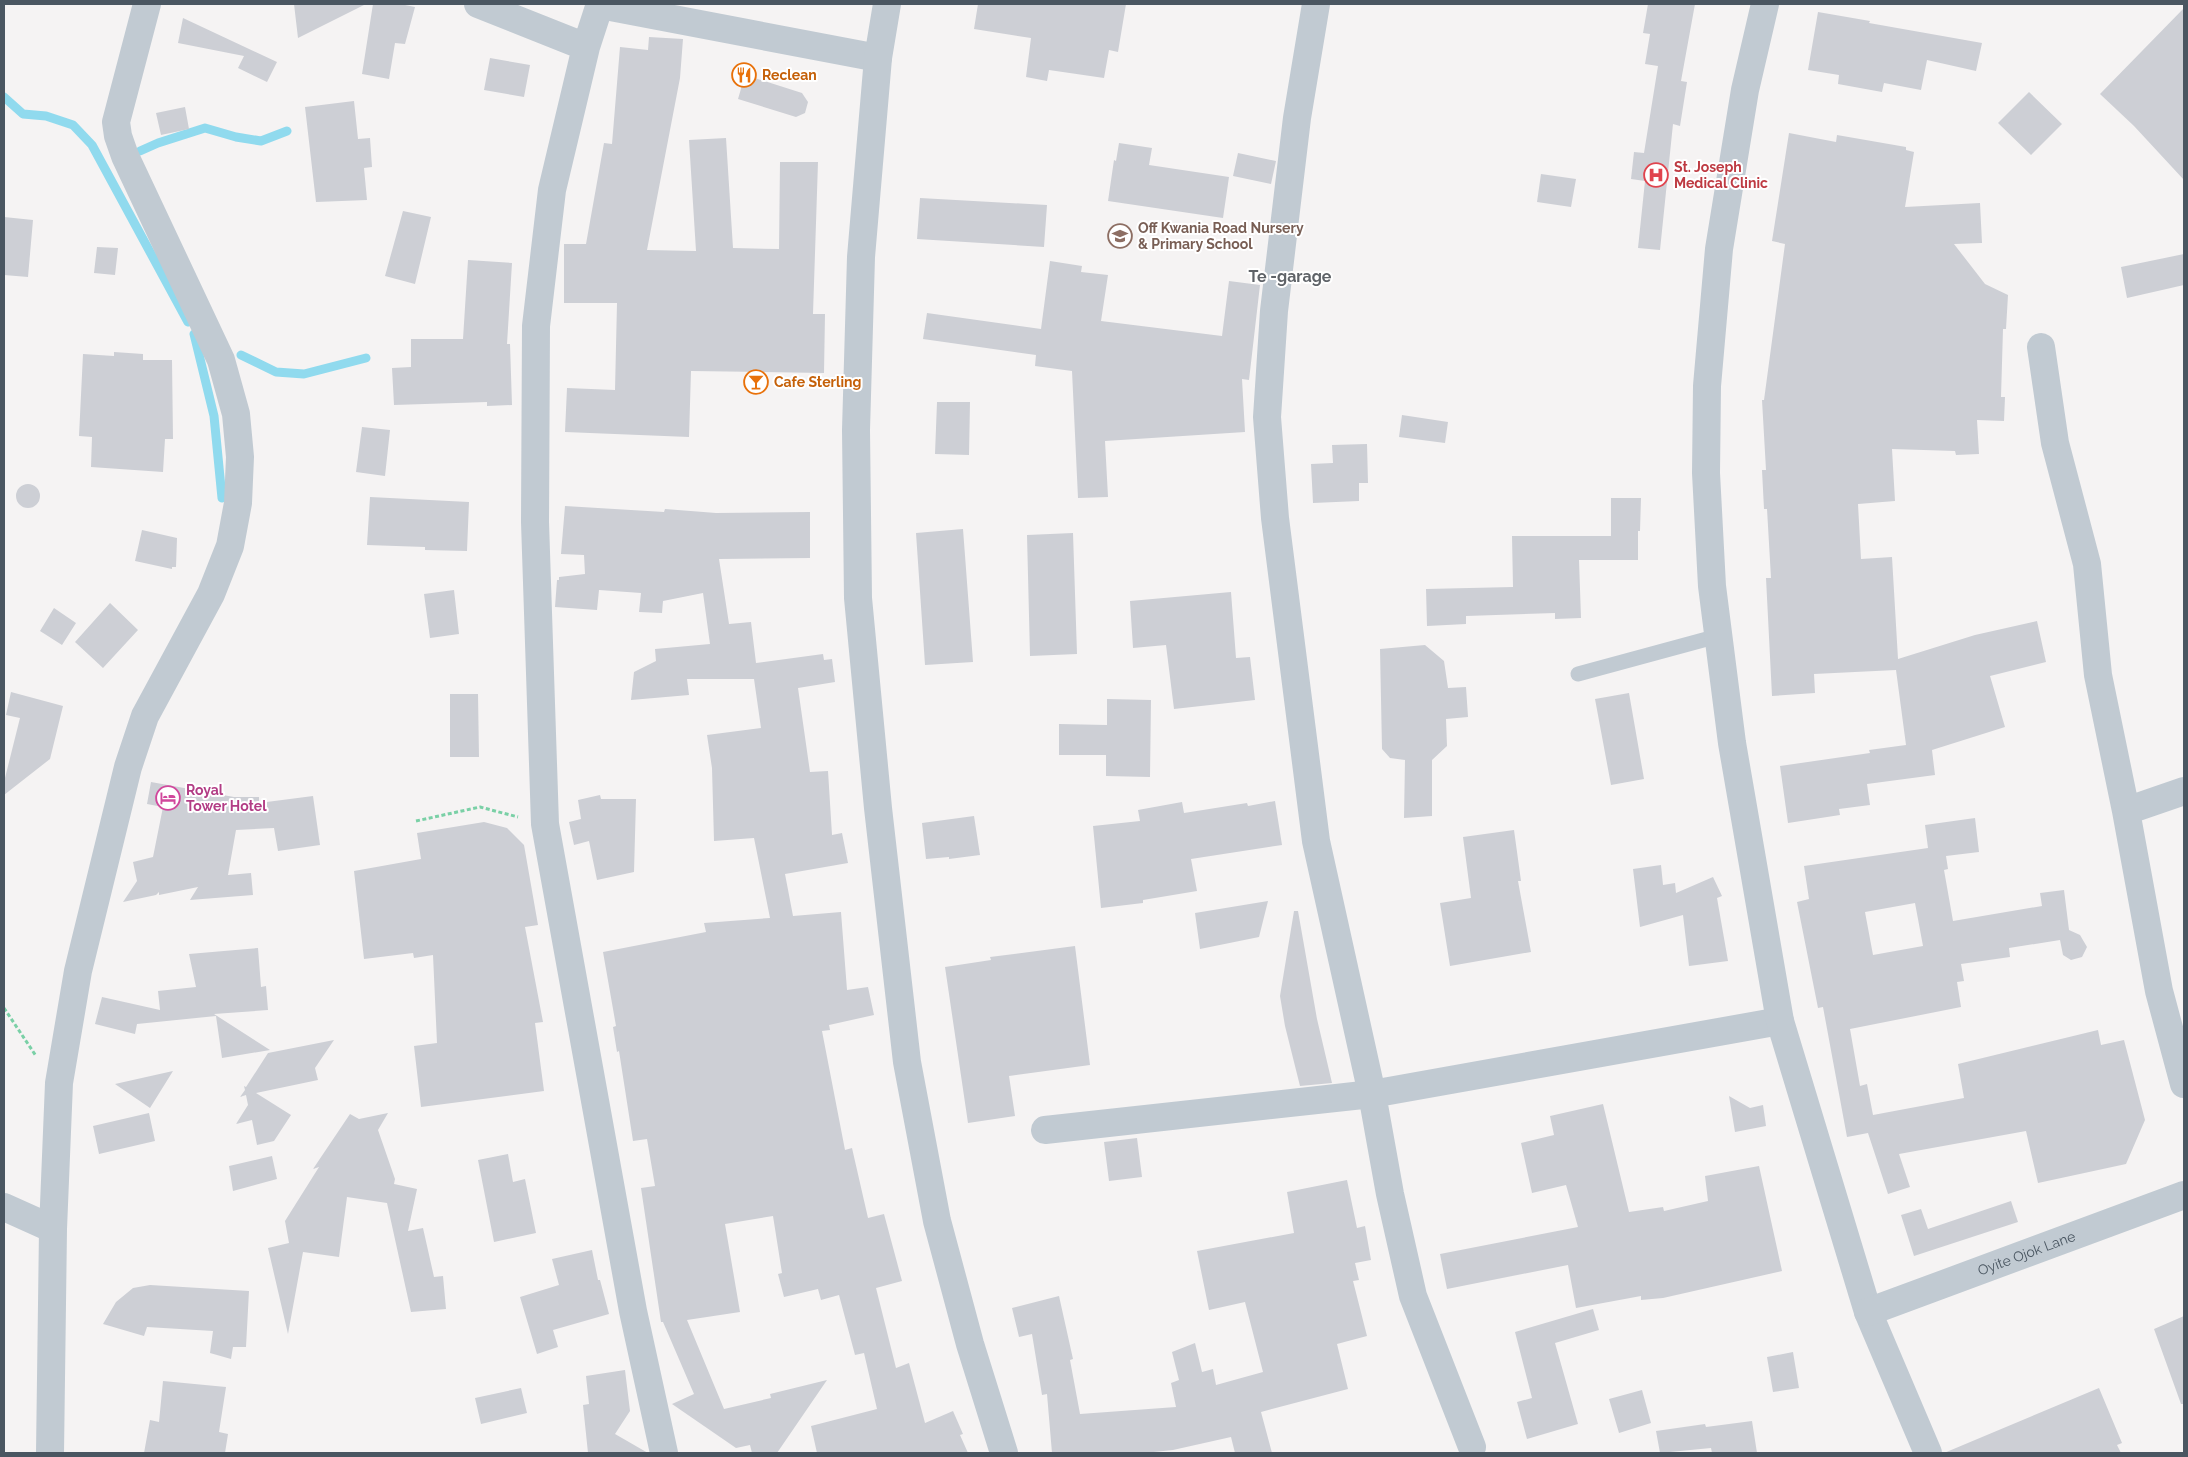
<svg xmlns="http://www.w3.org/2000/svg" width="2188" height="1457" font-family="Raleway,sans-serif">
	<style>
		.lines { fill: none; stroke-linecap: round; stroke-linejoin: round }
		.stream { stroke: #90daee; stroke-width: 9 }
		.building { fill: #cdcfd5; fill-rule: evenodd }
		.path { stroke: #7ad0a6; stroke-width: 3; stroke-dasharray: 4 2.5; stroke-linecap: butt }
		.service { stroke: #c1cad2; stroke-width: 15 }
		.minor { stroke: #c1cad2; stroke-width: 28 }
		.tertiary { stroke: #c1cad2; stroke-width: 28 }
		.labels { text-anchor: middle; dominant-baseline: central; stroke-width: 4; stroke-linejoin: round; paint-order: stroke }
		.food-label { font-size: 14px; font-weight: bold; fill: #c56008; stroke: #fff; text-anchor: start }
		.health-label { font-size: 14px; font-weight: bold; fill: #be3a42; stroke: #fff; text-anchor: start }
		.education-label { font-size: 14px; font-weight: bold; fill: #785e54; stroke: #fff; text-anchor: start }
		.hotel-label { font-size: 14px; font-weight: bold; fill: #b23c85; stroke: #fff; text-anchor: start }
		.street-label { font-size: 14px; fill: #4a5661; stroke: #fff }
		.quarter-label { font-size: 16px; font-weight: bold; fill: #5f6368; stroke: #fff }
	</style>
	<rect width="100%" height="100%" fill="#f5f3f3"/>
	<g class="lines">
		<path class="stream" d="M 4,97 L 23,114 L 46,116 L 73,125 L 92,145 L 188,322
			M 140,151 L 158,143 L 205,128 L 236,137 L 261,141 L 287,131
			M 194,334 L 214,416 L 222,498
			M 241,355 L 276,372 L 304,374 L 366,358"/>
	</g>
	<path class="building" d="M 294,4 L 366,4 L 298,38 Z
		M 373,4 L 400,4 L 415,7 L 405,44 L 395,43 L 389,79 L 362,74 Z
		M 978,4 L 1126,4 L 1118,52 L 1109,50 L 1104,78 L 1049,70 L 1047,81 L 1026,77 L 1031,38 L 974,29 Z
		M 1648,4 L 1695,4 L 1681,81 L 1687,82 L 1680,126 L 1673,124 L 1660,250 L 1638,248 L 1645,181 L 1631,179 L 1634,152 L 1644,153 L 1658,66 L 1645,64 L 1650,34 L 1643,33 Z
		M 2184,8 L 2184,180 L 2134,126 L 2100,94 Z
		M 1818,12 L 1870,21 L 1869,23 L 1982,43 L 1976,71 L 1927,60 L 1921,90 L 1884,83 L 1882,92 L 1838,84 L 1839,75 L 1808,70 Z
		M 183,18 L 277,62 L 267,82 L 238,68 L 244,56 L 178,43 Z
		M 649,37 L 683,39 L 680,78 L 647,250 L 696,251 L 689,140 L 726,138 L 733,248 L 779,249 L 780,162 L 818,162 L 813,314 L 825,314 L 824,373 L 691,371 L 689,437 L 565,432 L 567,388 L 615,390 L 617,303 L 564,303 L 564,244 L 586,244 L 604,143 L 612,144 L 620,47 L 648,50 Z
		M 490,58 L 530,65 L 524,97 L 484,90 Z
		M 745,75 L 802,93 L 808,102 L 805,113 L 796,117 L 738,99 Z
		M 2029,92 L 2062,124 L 2031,155 L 1998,123 Z
		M 354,101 L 358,139 L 370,138 L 372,167 L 364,168 L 367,200 L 316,202 L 305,107 Z
		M 185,107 L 189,129 L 161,135 L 156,113 Z
		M 1789,133 L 1836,142 L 1837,135 L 1906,147 L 1906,150 L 1914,152 L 1905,207 L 1980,203 L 1982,243 L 1954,244 L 1985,284 L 2008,295 L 2006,329 L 2003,329 L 2001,397 L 2005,397 L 2004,421 L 1977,420 L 1979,454 L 1956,455 L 1955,451 L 1892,449 L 1895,501 L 1858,504 L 1861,559 L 1892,557 L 1898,659 L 1975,635 L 2037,621 L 2046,662 L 1990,676 L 2005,727 L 1932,750 L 1935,775 L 1867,784 L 1870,805 L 1839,809 L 1840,815 L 1788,823 L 1780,766 L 1870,753 L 1869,750 L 1906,745 L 1896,670 L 1814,674 L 1815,693 L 1772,696 L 1766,578 L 1771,578 L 1767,509 L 1764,509 L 1762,470 L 1766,470 L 1762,400 L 1764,400 L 1785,244 L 1772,241 Z
		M 1119,143 L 1152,148 L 1149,165 L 1229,177 L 1223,218 L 1108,201 L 1114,160 L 1116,161 Z
		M 1238,153 L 1276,161 L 1271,184 L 1233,176 Z
		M 1541,174 L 1576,179 L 1571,207 L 1537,202 Z
		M 920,198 L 1047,205 L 1044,247 L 917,239 Z
		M 403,211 L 431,217 L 415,284 L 385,276 Z
		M 4,217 L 33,220 L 28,277 L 4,275 Z
		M 97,247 L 118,248 L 115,275 L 94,273 Z
		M 2184,254 L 2184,285 L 2127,298 L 2121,267 Z
		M 468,260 L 512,263 L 507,344 L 510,344 L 512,405 L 487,406 L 487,402 L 394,405 L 392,368 L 411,367 L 411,339 L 463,339 Z
		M 1050,261 L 1082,266 L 1081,272 L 1108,275 L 1101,321 L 1222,336 L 1229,281 L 1260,285 L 1249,380 L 1242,379 L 1245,432 L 1105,441 L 1108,497 L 1078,498 L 1072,371 L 1035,366 L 1036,355 L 923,339 L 927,313 L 1041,329 Z
		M 114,352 L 143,354 L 143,360 L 172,360 L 173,439 L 165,439 L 163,472 L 91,467 L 92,437 L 79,436 L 83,354 L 114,356 Z
		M 937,402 L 970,402 L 969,455 L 935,454 Z
		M 1402,415 L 1448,422 L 1445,443 L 1399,437 Z
		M 362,427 L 390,430 L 385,476 L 356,472 Z
		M 1367,444 L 1368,483 L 1359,483 L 1359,501 L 1313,503 L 1311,464 L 1333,463 L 1332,445 Z
		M16 496a12 12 0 1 1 24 0a12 12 0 1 1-24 0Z
		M 370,497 L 469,502 L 467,551 L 425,550 L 425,547 L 367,545 Z
		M 1611,498 L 1641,498 L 1640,531 L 1638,531 L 1638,560 L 1579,560 L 1581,618 L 1555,619 L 1555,613 L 1466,616 L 1466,624 L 1427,626 L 1426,589 L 1513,587 L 1512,536 L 1611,536 Z
		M 565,506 L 664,512 L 665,509 L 716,513 L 810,512 L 810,558 L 719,559 L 729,624 L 751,622 L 756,663 L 823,654 L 824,660 L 832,659 L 835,682 L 798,688 L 810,772 L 828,771 L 832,835 L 842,833 L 848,863 L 785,874 L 793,916 L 841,912 L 847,990 L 868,987 L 874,1015 L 829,1025 L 830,1030 L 822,1031 L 845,1150 L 852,1148 L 868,1218 L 884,1214 L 902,1281 L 876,1288 L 896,1368 L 909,1363 L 925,1423 L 953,1411 L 963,1434 L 960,1435 L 968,1453 L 817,1453 L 811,1426 L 877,1409 L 864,1353 L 855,1355 L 839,1295 L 821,1300 L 818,1289 L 784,1297 L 778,1274 L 782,1273 L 773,1216 L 725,1224 L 740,1312 L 687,1320 L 724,1409 L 771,1398 L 770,1394 L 827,1380 L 777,1453 L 752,1453 L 750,1445 L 736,1448 L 672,1404 L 694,1394 L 663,1322 L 661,1322 L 641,1188 L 655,1186 L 647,1139 L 633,1141 L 619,1051 L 617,1052 L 613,1027 L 616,1026 L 603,952 L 706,932 L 704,923 L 770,918 L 754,838 L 714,841 L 712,768 L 707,735 L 761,728 L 754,679 L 687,679 L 689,695 L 631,700 L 634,672 L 656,661 L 655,649 L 710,644 L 703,593 L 663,601 L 662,613 L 639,612 L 641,593 L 599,590 L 597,610 L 555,607 L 557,580 L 559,580 L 559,577 L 585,574 L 584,555 L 561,554 Z
		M 963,529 L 973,662 L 925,665 L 916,533 Z
		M 142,530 L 177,538 L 176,567 L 172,567 L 172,569 L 135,561 Z
		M 1073,533 L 1077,654 L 1030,656 L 1027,535 Z
		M 454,590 L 459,634 L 430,638 L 424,594 Z
		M 1231,592 L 1236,658 L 1250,657 L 1255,700 L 1174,709 L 1166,645 L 1133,648 L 1130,601 Z
		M 110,603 L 138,630 L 103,668 L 75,642 Z
		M 54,608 L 76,623 L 62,645 L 40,631 Z
		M 1425,645 L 1444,661 L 1448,688 L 1466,687 L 1468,717 L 1446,719 L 1447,746 L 1432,760 L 1432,816 L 1404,818 L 1405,760 L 1390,758 L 1382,749 L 1380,649 Z
		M 11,692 L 63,706 L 50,759 L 4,795 L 4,782 L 20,718 L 6,715 Z
		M 1629,693 L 1644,779 L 1611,785 L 1595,699 Z
		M 450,694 L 478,694 L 479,757 L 450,757 Z
		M 1107,699 L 1151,700 L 1150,777 L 1106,776 L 1106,755 L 1059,755 L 1059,724 L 1107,725 Z
		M 151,782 L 234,797 L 259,797 L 259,803 L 313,796 L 320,845 L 278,851 L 274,828 L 236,830 L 228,875 L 251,873 L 253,895 L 190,900 L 198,887 L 159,895 L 159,892 L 156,895 L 123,902 L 137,881 L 133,862 L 153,857 L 163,807 L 147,804 Z
		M 600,795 L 601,799 L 636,799 L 634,872 L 597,880 L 589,841 L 574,845 L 569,822 L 581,819 L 578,800 Z
		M 1275,801 L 1282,845 L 1191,859 L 1197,891 L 1143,900 L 1143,903 L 1101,908 L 1093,826 L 1140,821 L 1138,810 L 1182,802 L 1184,813 L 1247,803 L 1248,806 Z
		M 974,816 L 980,855 L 949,859 L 949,857 L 926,859 L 922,823 Z
		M 1975,818 L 1979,852 L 1946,856 L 1948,869 L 1944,870 L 1953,921 L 2042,906 L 2040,893 L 2064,890 L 2069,930 L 2080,935 L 2087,947 L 2082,957 L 2071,960 L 2063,955 L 2060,940 L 2009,948 L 2010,957 L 1961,964 L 1964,981 L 1957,982 L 1961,1007 L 1850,1029 L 1860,1086 L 1867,1084 L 1873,1115 L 1964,1098 L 1958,1064 L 2098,1030 L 2101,1045 L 2124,1040 L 2145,1120 L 2126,1164 L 2038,1183 L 2026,1131 L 1899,1154 L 1910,1187 L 1888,1194 L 1868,1133 L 1847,1137 L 1823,1007 L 1818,1008 L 1797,902 L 1809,899 L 1804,866 L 1928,848 L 1925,825 ZM 1915,903 L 1923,946 L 1873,955 L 1865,912 Z
		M 484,822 L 507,828 L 524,845 L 538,925 L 525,927 L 543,1022 L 535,1023 L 544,1091 L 421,1107 L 414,1046 L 437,1043 L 433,955 L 414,958 L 413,953 L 364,959 L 354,871 L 421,859 L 417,833 Z
		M 1514,830 L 1521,881 L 1518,881 L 1531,952 L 1450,966 L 1440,903 L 1471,898 L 1463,837 Z
		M 1661,865 L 1663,885 L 1675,883 L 1676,893 L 1713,877 L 1722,896 L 1717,898 L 1728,961 L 1689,966 L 1683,915 L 1640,927 L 1633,869 Z
		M 1268,901 L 1259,937 L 1200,949 L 1195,913 Z
		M 1294,911 L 1298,911 L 1317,1019 L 1332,1083 L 1300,1086 L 1285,1026 L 1280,996 Z
		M 1075,946 L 1090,1065 L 1009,1076 L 1015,1116 L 968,1123 L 945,967 L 991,960 L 990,957 Z
		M 258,948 L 261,987 L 266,986 L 268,1010 L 214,1014 L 270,1050 L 222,1058 L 216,1016 L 137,1024 L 135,1034 L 95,1024 L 102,997 L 160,1010 L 158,991 L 196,987 L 189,954 Z
		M 334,1040 L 315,1068 L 318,1080 L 256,1093 L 291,1115 L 274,1141 L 257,1145 L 252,1120 L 236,1124 L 248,1105 L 246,1095 L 240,1097 L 245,1090 L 244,1086 L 246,1087 L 268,1053 Z
		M 173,1071 L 150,1108 L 115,1084 Z
		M 1729,1096 L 1750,1108 L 1763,1105 L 1766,1126 L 1735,1132 Z
		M 1603,1104 L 1629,1212 L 1663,1207 L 1664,1211 L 1708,1201 L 1705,1176 L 1759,1166 L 1782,1271 L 1663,1298 L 1641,1300 L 1641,1296 L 1576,1308 L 1568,1265 L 1447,1289 L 1440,1254 L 1578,1227 L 1566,1185 L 1532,1193 L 1521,1143 L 1554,1135 L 1550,1116 Z
		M 149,1113 L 155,1141 L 99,1154 L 93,1126 Z
		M 388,1113 L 378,1130 L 395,1179 L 394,1184 L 417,1189 L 408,1231 L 423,1228 L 434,1277 L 443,1276 L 446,1309 L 411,1312 L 387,1203 L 347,1197 L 339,1257 L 303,1252 L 288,1334 L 268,1248 L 289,1243 L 285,1221 L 319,1167 L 313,1169 L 350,1114 L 359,1119 Z
		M 1137,1138 L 1142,1177 L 1109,1181 L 1104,1142 Z
		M 508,1154 L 513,1182 L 525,1179 L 536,1233 L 494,1242 L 478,1160 Z
		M 272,1156 L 277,1179 L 233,1191 L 229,1166 Z
		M 1347,1180 L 1357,1228 L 1365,1226 L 1371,1260 L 1355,1263 L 1359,1280 L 1353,1281 L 1367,1336 L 1337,1344 L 1348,1389 L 1261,1412 L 1272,1453 L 1235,1453 L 1231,1437 L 1173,1450 L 1144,1453 L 1052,1453 L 1047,1394 L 1042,1395 L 1032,1334 L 1019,1337 L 1012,1308 L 1059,1296 L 1073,1359 L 1070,1360 L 1080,1414 L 1176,1407 L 1171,1383 L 1179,1380 L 1172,1352 L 1195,1343 L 1202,1372 L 1213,1369 L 1216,1385 L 1263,1372 L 1245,1302 L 1209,1310 L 1197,1251 L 1294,1233 L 1287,1192 Z
		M 2011,1201 L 2018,1222 L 1914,1256 L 1901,1215 L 1921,1209 L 1928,1229 Z
		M 592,1250 L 598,1280 L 600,1280 L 609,1314 L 553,1330 L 558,1347 L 537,1354 L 520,1297 L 559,1285 L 552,1259 Z
		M 150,1285 L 249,1291 L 246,1347 L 233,1347 L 231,1359 L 210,1353 L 213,1331 L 147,1327 L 144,1336 L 103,1324 L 116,1302 L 133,1288 Z
		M 1593,1309 L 1599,1330 L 1555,1343 L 1578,1424 L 1527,1439 L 1517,1402 L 1532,1398 L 1515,1332 Z
		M 2184,1316 L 2184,1404 L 2181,1404 L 2154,1329 Z
		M 1793,1352 L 1799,1388 L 1773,1392 L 1767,1357 Z
		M 625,1370 L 630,1411 L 615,1434 L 648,1453 L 588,1453 L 583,1405 L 589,1404 L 586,1376 Z
		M 163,1381 L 226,1387 L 219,1432 L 228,1434 L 225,1453 L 144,1453 L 150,1420 L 159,1422 Z
		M 521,1388 L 527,1413 L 481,1424 L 475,1398 Z
		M 2099,1388 L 2122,1443 L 2117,1445 L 2121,1453 L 1944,1453 Z
		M 1642,1390 L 1651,1423 L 1619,1433 L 1609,1399 Z
		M 1752,1421 L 1757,1453 L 1712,1453 L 1711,1448 L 1660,1453 L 1656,1431 L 1705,1424 L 1706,1427 Z"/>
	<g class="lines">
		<path class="path" d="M 416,821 L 480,807 L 518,817
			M 4,1008 L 36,1056"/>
		<path class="service" d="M 1578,674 L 1718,636"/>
		<path class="minor" d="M 478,4 L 586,47
			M 600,4 L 586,47 L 552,190 L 536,326 L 535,522 L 545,824 L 633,1311 L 664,1453
			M 1316,4 L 1297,118 L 1274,311 L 1267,417 L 1275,518 L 1316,841 L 1372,1094 L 1390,1194 L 1413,1296 L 1472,1447
			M 600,5 L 878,58
			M 2041,347 L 2055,443 L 2087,564 L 2098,675 L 2126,811 L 2159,991 L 2184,1084
			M 2126,811 L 2184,791
			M 1045,1130 L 1372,1094 L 1780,1021
			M 4,1207 L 53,1229
			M 50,1453 L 53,1229 L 59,1083 L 78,971 L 128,767 L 145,716 L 211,594 L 230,546 L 238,503 L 240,457 L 236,414 L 221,360 L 125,156 L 118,136 L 116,122 L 147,4"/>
		<g class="tertiary">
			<path d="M 887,4 L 878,58 L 861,257 L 856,430 L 858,598 L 878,808 L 907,1062 L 937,1221 L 970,1344 L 1004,1453"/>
			<path d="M 1765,4 L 1745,90 L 1719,249 L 1707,386 L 1706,473 L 1712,586 L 1732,743 L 1780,1021 L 1868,1312 L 1928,1453"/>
			<path id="s1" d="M 1868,1312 L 2184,1195"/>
		</g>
	</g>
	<defs>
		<g id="restaurant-ring" transform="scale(1.25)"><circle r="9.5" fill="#fff" stroke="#e8710a" stroke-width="1.5"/><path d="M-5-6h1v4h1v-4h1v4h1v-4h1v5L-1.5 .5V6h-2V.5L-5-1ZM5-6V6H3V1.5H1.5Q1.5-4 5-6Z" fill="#e8710a"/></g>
		<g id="hospital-ring" transform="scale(1.25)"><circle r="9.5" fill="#fff" stroke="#e0444e" stroke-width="1.5"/><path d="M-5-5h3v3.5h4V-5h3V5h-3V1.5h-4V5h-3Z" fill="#e0444e"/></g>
		<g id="school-ring" transform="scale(1.25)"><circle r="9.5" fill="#fff" stroke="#8d6e63" stroke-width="1.5"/><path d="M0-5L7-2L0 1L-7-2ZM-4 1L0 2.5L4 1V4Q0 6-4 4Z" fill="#8d6e63"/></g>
		<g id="bar-ring" transform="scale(1.25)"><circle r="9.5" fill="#fff" stroke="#e8710a" stroke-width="1.5"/><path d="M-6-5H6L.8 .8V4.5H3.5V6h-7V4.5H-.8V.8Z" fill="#e8710a"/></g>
		<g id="hotel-ring" transform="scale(1.25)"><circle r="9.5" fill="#fff" stroke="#d1479c" stroke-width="1.5"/><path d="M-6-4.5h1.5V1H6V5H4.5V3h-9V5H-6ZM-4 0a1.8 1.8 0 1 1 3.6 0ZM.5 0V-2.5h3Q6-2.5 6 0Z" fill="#d1479c"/></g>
	</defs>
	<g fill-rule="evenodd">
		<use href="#restaurant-ring" x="744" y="75"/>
		<use href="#hospital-ring" x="1656" y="175"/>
		<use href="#school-ring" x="1120" y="236"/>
		<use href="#bar-ring" x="756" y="382"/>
		<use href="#hotel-ring" x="168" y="798"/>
	</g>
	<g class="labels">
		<g class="food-label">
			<text x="762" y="75">Reclean</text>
			<text x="774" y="382">Cafe Sterling</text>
		</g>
		<g class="health-label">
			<text x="1674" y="167">St. Joseph<tspan x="1674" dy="16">Medical Clinic</tspan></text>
		</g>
		<g class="education-label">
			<text x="1138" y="228">Off Kwania Road Nursery<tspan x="1138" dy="16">&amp; Primary School</tspan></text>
		</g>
		<g class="hotel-label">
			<text x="186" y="790">Royal<tspan x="186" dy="16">Tower Hotel</tspan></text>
		</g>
		<g class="street-label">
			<text stroke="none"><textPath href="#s1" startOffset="169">Oyite Ojok Lane</textPath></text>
		</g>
		<g class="quarter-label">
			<text x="1290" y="276">Te -garage</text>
		</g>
	</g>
	<rect width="2188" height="1457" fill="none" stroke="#4a5661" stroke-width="10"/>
</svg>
